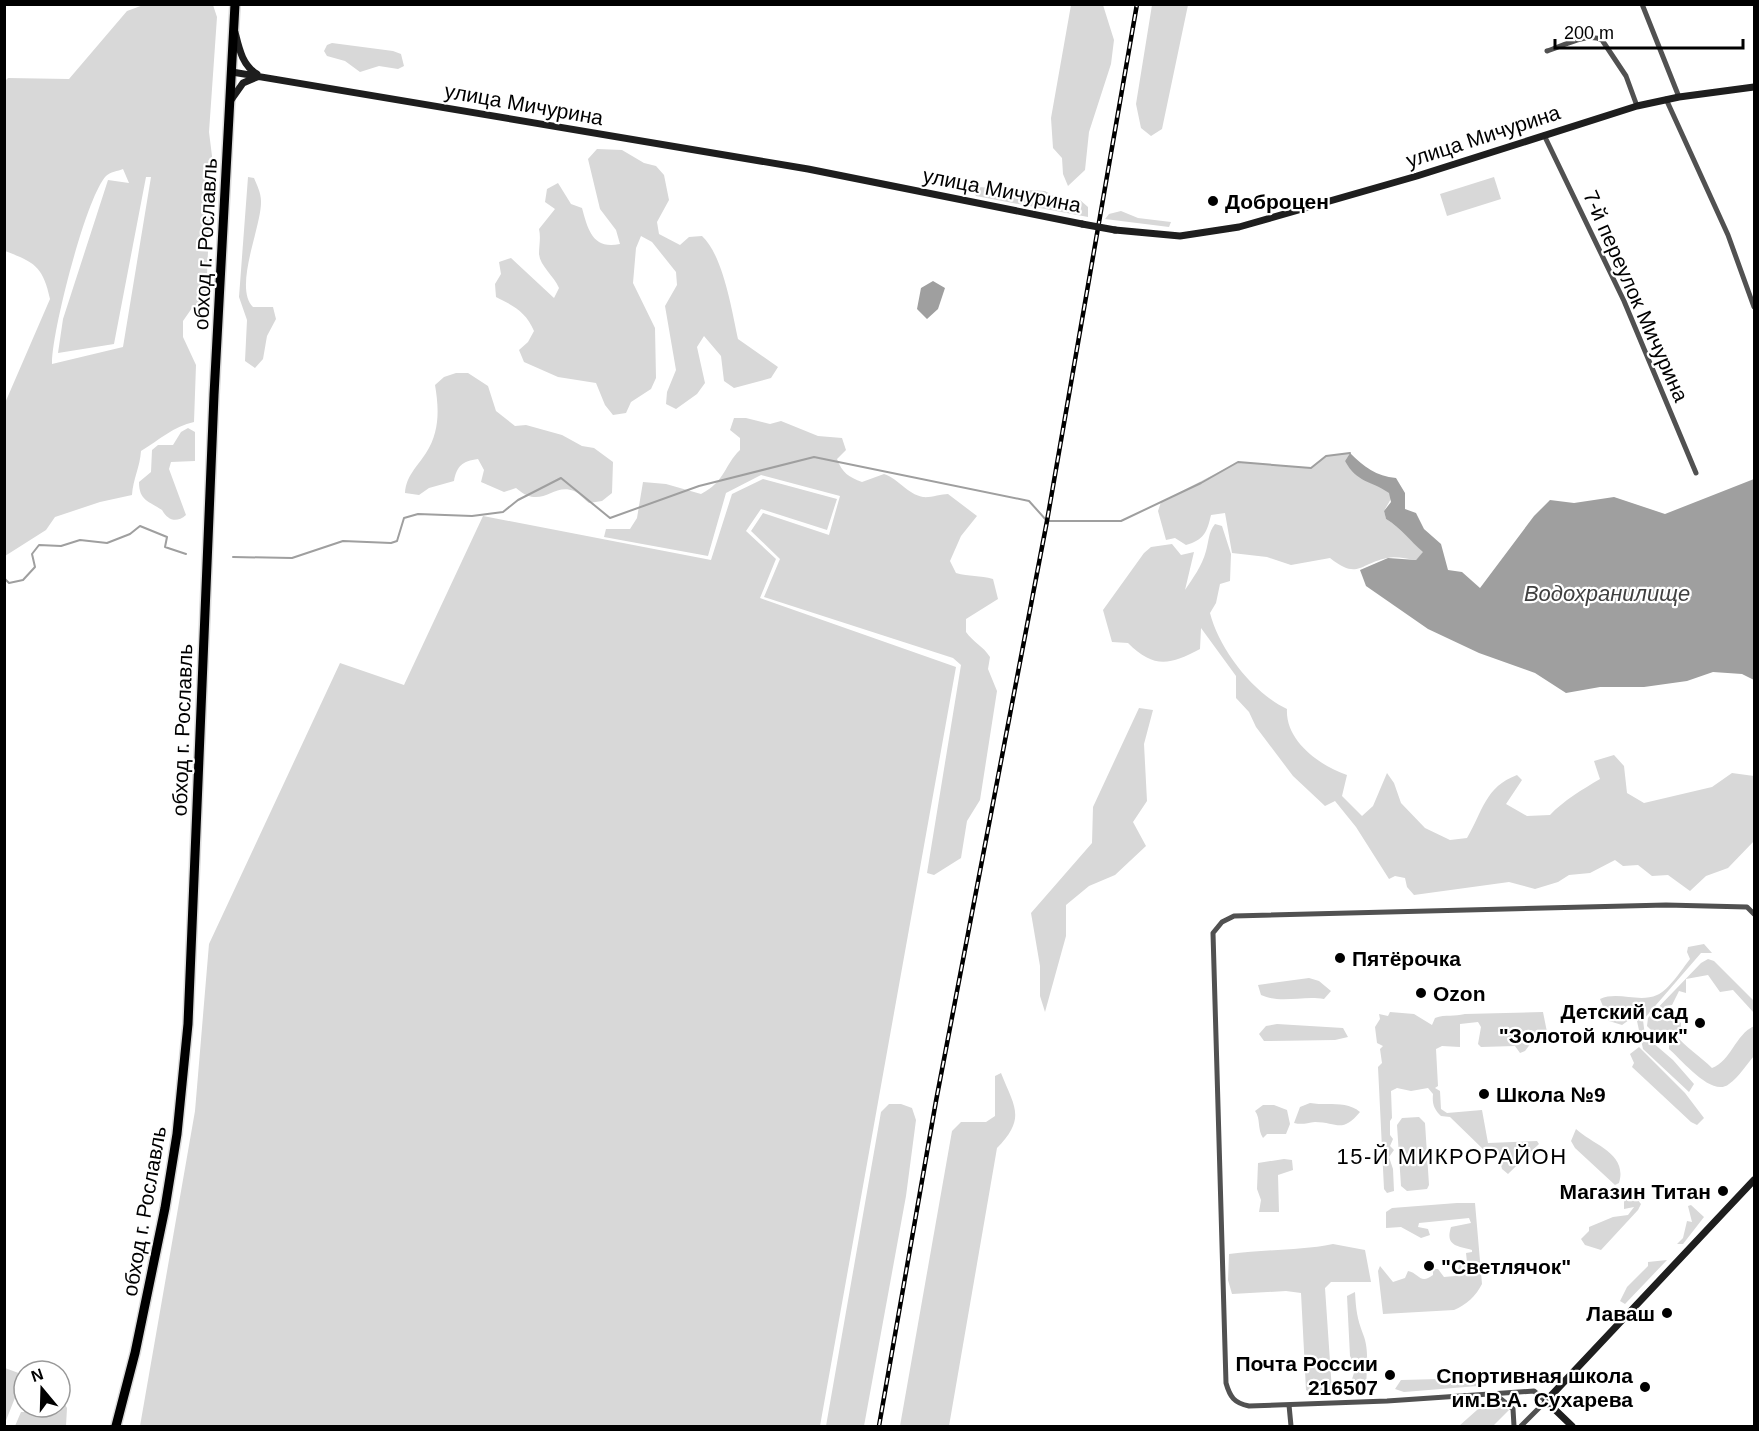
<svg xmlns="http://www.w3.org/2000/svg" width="1759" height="1431" font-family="Arial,sans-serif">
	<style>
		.green { fill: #d8d8d8; fill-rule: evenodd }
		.water { fill: #9f9f9f }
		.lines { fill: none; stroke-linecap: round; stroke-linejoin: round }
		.stream { stroke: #9f9f9f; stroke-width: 2 }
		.highway-casing { stroke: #dbdbdb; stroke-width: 12 }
		.street { stroke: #515151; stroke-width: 5 }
		.secondary { stroke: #1e1e1e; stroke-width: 7 }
		.highway { stroke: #000; stroke-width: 9 }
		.rail-casing { stroke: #000; stroke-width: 4.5 }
		.rail { stroke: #fff; stroke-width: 2; stroke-dasharray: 7; stroke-linecap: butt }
		.secondary-bridge { stroke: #1e1e1e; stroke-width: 7 }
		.poi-dot { fill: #000; stroke: #fff; stroke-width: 2 }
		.labels { text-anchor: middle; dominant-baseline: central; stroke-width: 4.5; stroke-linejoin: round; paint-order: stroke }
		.street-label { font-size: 21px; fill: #000; stroke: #fff }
		.poi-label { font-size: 21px; font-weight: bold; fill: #000; stroke: #fff; text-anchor: start }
		.water-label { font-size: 22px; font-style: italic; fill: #404040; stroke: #fff }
		.neighbourhood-label { font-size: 22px; letter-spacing: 1.5px; fill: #000; stroke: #fff }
	</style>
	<rect width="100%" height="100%" fill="#fff"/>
	<path class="green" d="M 146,4 L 213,5 L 217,17 L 209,132 L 212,156 L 206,299 L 192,308 L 183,321 L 183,337 L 196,365 L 194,422 C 174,426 159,440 141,451 C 140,467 133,479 132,495 L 100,502 L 55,517 L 46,530 L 5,556 L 5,403 L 50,299 C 43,266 34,262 5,251 L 5,81 L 8,78 L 69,79 L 127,11 ZM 123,169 L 129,183 L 108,180 L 63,319 L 58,353 L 114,344 L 146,177 L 151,177 L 123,347 L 52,364 C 51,334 86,197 106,176 C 110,172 118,171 123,169 Z
		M 1071,5 L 1103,5 L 1114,40 L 1111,64 L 1089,132 L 1085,170 L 1068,186 L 1063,174 L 1062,158 L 1053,148 L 1051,118 Z
		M 1152,5 L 1188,5 L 1162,129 L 1151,136 L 1141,128 L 1136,104 Z
		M 332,43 L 393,51 L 401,54 L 404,66 L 398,69 L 379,66 L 360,72 L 345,61 L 327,56 L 324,51 L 327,45 Z
		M 597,149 L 622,150 L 644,163 L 656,166 L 664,175 L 669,200 L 657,222 L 659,234 L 680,245 L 689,237 L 702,236 C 723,255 732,311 738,339 L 778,367 L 771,378 L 734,388 L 724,381 L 721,356 L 704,336 L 697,347 L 705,383 L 697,394 L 676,409 L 666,404 L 667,392 L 676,370 L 665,306 L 677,285 L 676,272 L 652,242 L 641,236 L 636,248 L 633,283 L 655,328 L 656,378 L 651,389 L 631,402 L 626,413 L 613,415 L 605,405 L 596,383 L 558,377 L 524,362 L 519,350 L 528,342 L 534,331 C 526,312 514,306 496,297 L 495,284 L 501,274 L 499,262 L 511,258 L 554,298 L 559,288 C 554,276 540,266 539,254 C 539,245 541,238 539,229 L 555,209 L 545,202 L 547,189 L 558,183 L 571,204 L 582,208 C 588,230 593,250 620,244 L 616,230 L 600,209 L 588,159 Z
		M 248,177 L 254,178 C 257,185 261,193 261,201 C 262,226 233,287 253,307 L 273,307 L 276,319 L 267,336 L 263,359 L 255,368 L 245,361 L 247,320 L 239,297 Z
		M 1494,177 L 1501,199 L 1447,216 L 1440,194 Z
		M 978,187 L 1045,191 L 1062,201 L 1080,200 L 1088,207 L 1088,217 L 976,196 L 973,191 Z
		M 1121,211 L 1138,218 L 1171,222 L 1169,227 L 1105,219 L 1109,214 Z
		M 456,373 L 468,373 L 488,386 L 496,411 L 515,426 L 526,425 L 562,435 L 582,446 L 594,448 L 613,462 L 612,493 L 602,501 L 589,503 C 585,500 579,493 574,491 C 552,482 542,511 516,488 L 504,492 L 481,482 L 484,470 L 478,459 C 462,461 457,466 454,481 L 429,488 L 419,495 L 405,493 C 406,476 417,467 426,453 C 440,432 439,408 435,385 L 444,377 Z
		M 734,418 L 746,418 L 770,424 L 781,421 L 818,436 L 842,438 L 846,450 L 837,459 C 842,473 849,477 862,482 L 884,474 C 899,479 907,494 923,497 C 930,498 941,494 948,494 L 977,516 L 961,536 L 950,561 L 956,573 C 969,577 980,575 993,579 L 998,599 L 966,619 L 966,632 C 973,642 983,646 990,657 L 988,669 L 997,691 L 980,800 L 967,821 L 961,858 L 934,875 L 927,873 L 961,665 L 953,658 L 764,597 L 780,559 L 751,531 L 763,513 L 829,535 L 840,496 L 761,475 L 726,493 L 708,556 L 604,537 L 606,529 L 630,529 L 637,518 L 643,482 L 666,484 L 701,494 C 726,481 724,465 740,450 L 740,438 L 730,430 Z
		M 188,428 L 195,432 L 195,461 L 171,462 L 169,469 L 186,515 C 177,523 168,521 162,510 C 149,501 139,501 139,482 L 151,472 L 152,450 L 158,445 L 173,445 L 181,432 Z
		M 1350,453 L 1345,461 L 1389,492 L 1392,497 L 1384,511 L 1386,519 C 1401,528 1410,541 1424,552 L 1416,560 C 1407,559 1396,556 1387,558 C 1359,564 1358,580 1330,558 L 1291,565 L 1267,557 L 1232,553 L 1225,513 L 1211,515 C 1207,532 1204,540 1186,545 L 1175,538 L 1166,540 L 1158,511 L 1161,502 L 1238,462 L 1311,468 L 1326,456 Z
		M 763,479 L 837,499 L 827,530 L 761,509 L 746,531 L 776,559 L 760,598 L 956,667 L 820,1426 L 140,1426 L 195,1111 L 209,944 L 340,663 L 404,685 L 483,516 L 711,560 L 732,494 Z
		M 1215,524 L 1222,526 L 1231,554 L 1230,581 L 1220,584 L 1216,603 L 1210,613 C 1219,649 1253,693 1287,709 C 1285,741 1320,766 1347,775 L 1342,796 L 1362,816 L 1373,806 L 1387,773 L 1394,783 L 1401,803 L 1425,828 L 1450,840 L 1467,838 C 1483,811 1485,787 1517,775 L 1522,780 L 1506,804 L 1527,816 L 1550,815 C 1563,801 1583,789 1600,779 L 1594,761 L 1614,755 L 1624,766 L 1627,793 L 1644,803 L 1712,787 L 1732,773 L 1754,776 L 1754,841 L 1728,868 L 1706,876 L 1690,891 L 1668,875 L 1652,876 L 1638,865 L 1623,866 L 1615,860 L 1590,873 L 1569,875 L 1558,882 L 1535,889 L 1509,882 L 1414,895 L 1407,887 L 1405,878 L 1395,876 L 1389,879 L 1356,827 L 1335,801 L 1325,806 L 1293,776 L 1256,727 L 1249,712 L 1236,698 L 1236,676 L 1201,628 L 1200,649 C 1170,665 1154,669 1128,643 L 1112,642 L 1103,610 L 1144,553 L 1151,547 L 1172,544 L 1181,555 L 1194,552 L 1185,590 C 1193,578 1202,566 1206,551 C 1209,541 1208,533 1215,524 Z
		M 1139,708 L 1153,710 L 1144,744 L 1147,801 L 1133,822 L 1146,846 L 1115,875 L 1089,886 L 1066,905 L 1066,936 L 1045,1012 L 1040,996 L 1040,966 L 1031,913 L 1092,843 L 1093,807 Z
		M 1704,944 L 1712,953 L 1701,953 L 1643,1020 L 1645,1036 L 1673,1060 L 1694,1084 L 1689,1092 L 1643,1049 L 1637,1021 L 1629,1020 L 1622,1025 L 1609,1021 L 1600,999 C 1618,991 1639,1003 1657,995 C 1669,990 1682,969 1690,959 L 1687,952 L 1688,947 Z
		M 1708,959 L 1714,961 L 1754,1001 L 1754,1013 L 1733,990 L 1720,992 L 1708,975 L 1686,979 L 1686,993 L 1679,991 L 1672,1005 L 1665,1006 L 1661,1012 L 1666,1016 L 1673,1016 L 1681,1023 L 1681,1030 L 1669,1033 L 1664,1043 L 1647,1026 L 1648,1018 L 1701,963 Z
		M 1309,978 L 1319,981 L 1331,991 L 1324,999 C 1304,995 1281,1004 1261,995 L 1258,985 Z
		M 1390,1012 L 1414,1014 L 1432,1025 L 1435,1018 C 1446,1014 1454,1017 1465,1014 L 1543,1012 L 1549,1042 L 1546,1045 L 1534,1039 L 1525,1051 L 1520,1053 L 1515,1046 L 1481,1047 L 1478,1044 L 1481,1027 L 1478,1022 L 1460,1024 L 1460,1047 L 1442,1046 L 1436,1049 L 1438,1086 L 1435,1088 L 1440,1091 L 1441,1109 L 1447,1113 L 1482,1110 L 1488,1143 L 1537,1141 L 1539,1144 L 1508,1174 L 1502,1169 L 1498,1153 L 1486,1152 L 1450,1117 L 1441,1116 C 1434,1109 1432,1104 1433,1094 L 1428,1088 L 1411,1091 L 1397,1088 L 1391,1091 L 1392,1118 L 1390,1121 L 1390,1135 L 1393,1139 L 1390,1146 L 1394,1150 L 1389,1157 L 1393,1169 L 1394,1191 L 1387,1193 L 1384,1189 L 1378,1067 L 1382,1063 L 1380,1049 L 1383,1046 L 1377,1043 L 1375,1027 L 1380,1019 L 1379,1014 L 1388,1016 Z
		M 1277,1024 L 1343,1028 L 1348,1037 L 1335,1040 L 1264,1041 L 1259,1034 L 1266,1026 Z
		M 1754,1026 L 1754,1056 C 1746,1065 1739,1077 1729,1084 C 1712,1098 1682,1060 1669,1049 L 1669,1039 L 1676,1035 C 1683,1045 1702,1058 1712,1068 C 1731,1061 1735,1035 1754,1026 Z
		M 1639,1047 L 1685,1093 L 1704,1118 L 1697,1125 L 1691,1122 L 1632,1067 L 1634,1063 L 1630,1054 Z
		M 1001,1073 C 1015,1108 1026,1118 997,1148 L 949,1426 L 900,1426 L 952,1131 L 961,1122 L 986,1122 L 995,1116 L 995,1076 Z
		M 1310,1103 C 1327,1106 1346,1100 1360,1112 C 1342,1134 1337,1122 1315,1122 C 1307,1123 1302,1125 1294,1123 L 1300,1107 Z
		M 889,1104 L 901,1104 L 912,1108 L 916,1120 L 906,1196 L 864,1426 L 826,1426 L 881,1112 Z
		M 1263,1105 L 1274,1105 L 1287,1110 L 1290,1124 L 1286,1134 L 1267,1134 L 1263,1138 C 1257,1129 1261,1119 1255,1111 Z
		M 1419,1117 L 1425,1123 L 1429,1185 L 1427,1189 L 1407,1191 L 1401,1186 L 1397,1125 L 1402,1118 Z
		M 1576,1129 C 1593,1145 1628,1153 1619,1183 L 1615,1185 L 1575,1148 L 1571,1141 Z
		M 1284,1159 L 1292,1160 L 1293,1170 L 1278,1175 L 1279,1212 L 1259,1212 L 1261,1200 L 1257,1189 L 1258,1163 Z
		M 1636,1198 L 1641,1204 L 1638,1210 L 1601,1250 L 1585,1245 L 1581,1239 L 1589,1231 L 1589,1227 L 1613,1217 L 1628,1215 L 1634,1207 L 1624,1209 L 1624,1199 Z
		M 1457,1203 L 1475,1203 L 1482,1284 C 1476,1296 1466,1305 1454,1310 L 1383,1314 L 1378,1271 L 1380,1266 L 1393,1282 L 1405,1278 L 1408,1271 C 1419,1273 1420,1285 1433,1275 L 1433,1269 L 1438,1269 L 1444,1277 L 1455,1276 L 1460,1264 L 1467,1262 L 1466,1253 L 1472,1252 L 1472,1250 C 1457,1246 1445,1246 1451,1227 L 1471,1223 L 1469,1218 L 1419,1223 L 1418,1227 L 1428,1229 L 1430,1235 L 1421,1238 L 1401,1227 L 1386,1228 L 1386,1212 L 1392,1208 Z
		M 1691,1205 L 1704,1217 L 1683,1244 L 1677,1244 L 1683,1238 L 1687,1221 L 1692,1222 L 1688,1206 Z
		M 1333,1244 L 1365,1250 L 1371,1282 L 1331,1282 L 1325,1288 L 1332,1391 L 1313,1395 L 1306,1390 L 1301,1293 L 1286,1291 L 1232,1294 L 1228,1280 L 1229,1254 C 1264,1249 1299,1251 1333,1244 Z
		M 1667,1260 L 1625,1304 L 1620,1301 L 1627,1287 L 1648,1266 L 1648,1262 Z
		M 1355,1292 C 1356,1310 1357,1318 1363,1334 C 1370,1350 1366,1375 1366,1392 L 1348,1391 L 1356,1367 L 1350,1356 L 1347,1296 Z
		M 5,1368 L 24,1375 L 5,1423 Z
		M 1479,1378 L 1478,1386 L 1404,1392 L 1395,1389 L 1401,1380 Z
		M 60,1396 L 67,1408 L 66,1426 L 15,1426 L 21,1412 L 35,1412 L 40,1407 L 60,1407 Z
		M 1486,1402 L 1503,1405 L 1509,1410 L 1493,1426 L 1459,1426 Z"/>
	<path class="water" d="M 933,281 L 945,288 L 938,309 L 927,319 L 917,309 L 921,288 Z
		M 1350,453 C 1364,467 1376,476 1396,478 L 1405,493 L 1405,509 L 1416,513 L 1424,529 L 1441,544 L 1448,570 L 1462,572 L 1480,588 L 1534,516 L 1550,500 L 1574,503 L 1614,497 L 1665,514 L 1754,479 L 1754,680 L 1742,674 L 1713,672 L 1687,681 L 1644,687 L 1600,687 L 1566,693 L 1535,673 L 1479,653 L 1428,629 L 1366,586 L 1360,570 L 1388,558 L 1416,560 L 1423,552 C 1410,541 1401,528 1386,519 L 1384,511 L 1391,502 L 1389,493 C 1370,480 1357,483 1345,461 Z"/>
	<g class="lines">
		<path class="stream" d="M 233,557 L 292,558 L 343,541 L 391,543 L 397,541 L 404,518 L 418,514 L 472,516 L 503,512 L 518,500 L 561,478 L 610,518 L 699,486 L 814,457 L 1029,501 L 1047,521 L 1121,521 L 1201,483 L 1238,462 L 1311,468 L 1326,456 L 1350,453
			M 4,578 L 9,583 L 23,580 L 35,567 L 32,554 L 39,545 L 61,546 L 80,540 L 107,543 L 130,534 L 140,526 L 167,537 L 165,547 L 186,554"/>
		<g class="highway-casing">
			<path id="highway" d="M 116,1426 L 135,1353 L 165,1208 L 177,1134 L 188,1024 L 214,395 L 235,4"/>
		</g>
		<path class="street" d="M 1642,4 L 1679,97
			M 1547,51 C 1563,46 1587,32 1602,40 L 1626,76 L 1637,106
			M 1666,99 L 1728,235 L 1754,307
			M 1544,135 L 1624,301 L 1696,473
			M 1496,1395 L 1513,1409 L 1514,1426
			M 1289,1405 L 1291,1426
			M 1521,1426 L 1546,1401 L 1534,1391 L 1387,1401 L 1249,1406 C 1234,1403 1230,1397 1226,1383 L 1213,933 L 1222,922 L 1234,916 L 1666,905 L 1747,907 L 1754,914"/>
		<path class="secondary" d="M 235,32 C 239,48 242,65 257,74
			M 232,72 L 808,169 L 1082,224
			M 231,100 L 243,83 L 257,77
			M 1115,230 L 1180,236 L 1239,227 L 1417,176 L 1637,106 L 1679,97 L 1754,87
			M 1572,1426 L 1546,1401 L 1754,1180"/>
		<use href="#highway" class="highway"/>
		<g class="rail-casing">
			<path id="rail" d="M 879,1426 L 936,1101 L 1047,521 L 1137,4"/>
		</g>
		<use href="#rail" class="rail"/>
		<path class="secondary-bridge" d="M 1082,224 L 1115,230"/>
	</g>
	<g class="poi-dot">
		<circle cx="1213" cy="201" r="6"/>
		<circle cx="1340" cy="958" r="6"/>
		<circle cx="1421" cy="993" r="6"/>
		<circle cx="1700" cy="1023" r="6"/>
		<circle cx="1484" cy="1094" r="6"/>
		<circle cx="1723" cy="1191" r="6"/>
		<circle cx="1429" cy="1266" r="6"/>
		<circle cx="1667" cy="1313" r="6"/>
		<circle cx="1390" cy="1375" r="6"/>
		<circle cx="1645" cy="1387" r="6"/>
	</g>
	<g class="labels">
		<g class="street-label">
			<text transform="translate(524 104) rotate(10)">улица Мичурина</text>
			<text transform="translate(1483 136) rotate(-18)">улица Мичурина</text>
			<text transform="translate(1002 190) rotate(11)">улица Мичурина</text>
			<text transform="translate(205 244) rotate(-87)">обход г. Рославль</text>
			<text transform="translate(1636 296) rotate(66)">7-й переулок Мичурина</text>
			<text transform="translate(182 730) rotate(-88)">обход г. Рославль</text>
			<text transform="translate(144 1211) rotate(-80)">обход г. Рославль</text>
		</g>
		<g class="poi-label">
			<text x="1225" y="201">Доброцен</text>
			<text x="1352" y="958">Пятёрочка</text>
			<text x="1433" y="993">Ozon</text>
			<text x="1688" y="1011" text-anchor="end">Детский сад<tspan x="1688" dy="24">"Золотой ключик"</tspan></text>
			<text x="1496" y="1094">Школа №9</text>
			<text x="1711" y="1191" text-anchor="end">Магазин Титан</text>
			<text x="1441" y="1266">"Светлячок"</text>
			<text x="1655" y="1313" text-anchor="end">Лаваш</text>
			<text x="1378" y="1363" text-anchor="end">Почта России<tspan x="1378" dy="24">216507</tspan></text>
			<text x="1633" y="1375" text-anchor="end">Спортивная школа<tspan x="1633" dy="24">им.В.А. Сухарева</tspan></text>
		</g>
		<g class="water-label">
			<text x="1607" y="593">Водохранилище</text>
		</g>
		<g class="neighbourhood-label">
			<text x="1452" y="1156">15-Й МИКРОРАЙОН</text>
		</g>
	</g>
	<rect width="1759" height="1431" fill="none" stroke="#000000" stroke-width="12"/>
	<g transform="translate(42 1389) rotate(341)"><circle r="28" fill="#ffffff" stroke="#999999" stroke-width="1.5"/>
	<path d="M0-4.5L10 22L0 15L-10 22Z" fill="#000000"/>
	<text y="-9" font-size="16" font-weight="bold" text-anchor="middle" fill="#000000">N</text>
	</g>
	<path d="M1555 39v9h188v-9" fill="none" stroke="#000000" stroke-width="3"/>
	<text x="1564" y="39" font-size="18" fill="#000000" stroke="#ffffff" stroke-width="4.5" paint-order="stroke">200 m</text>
</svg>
